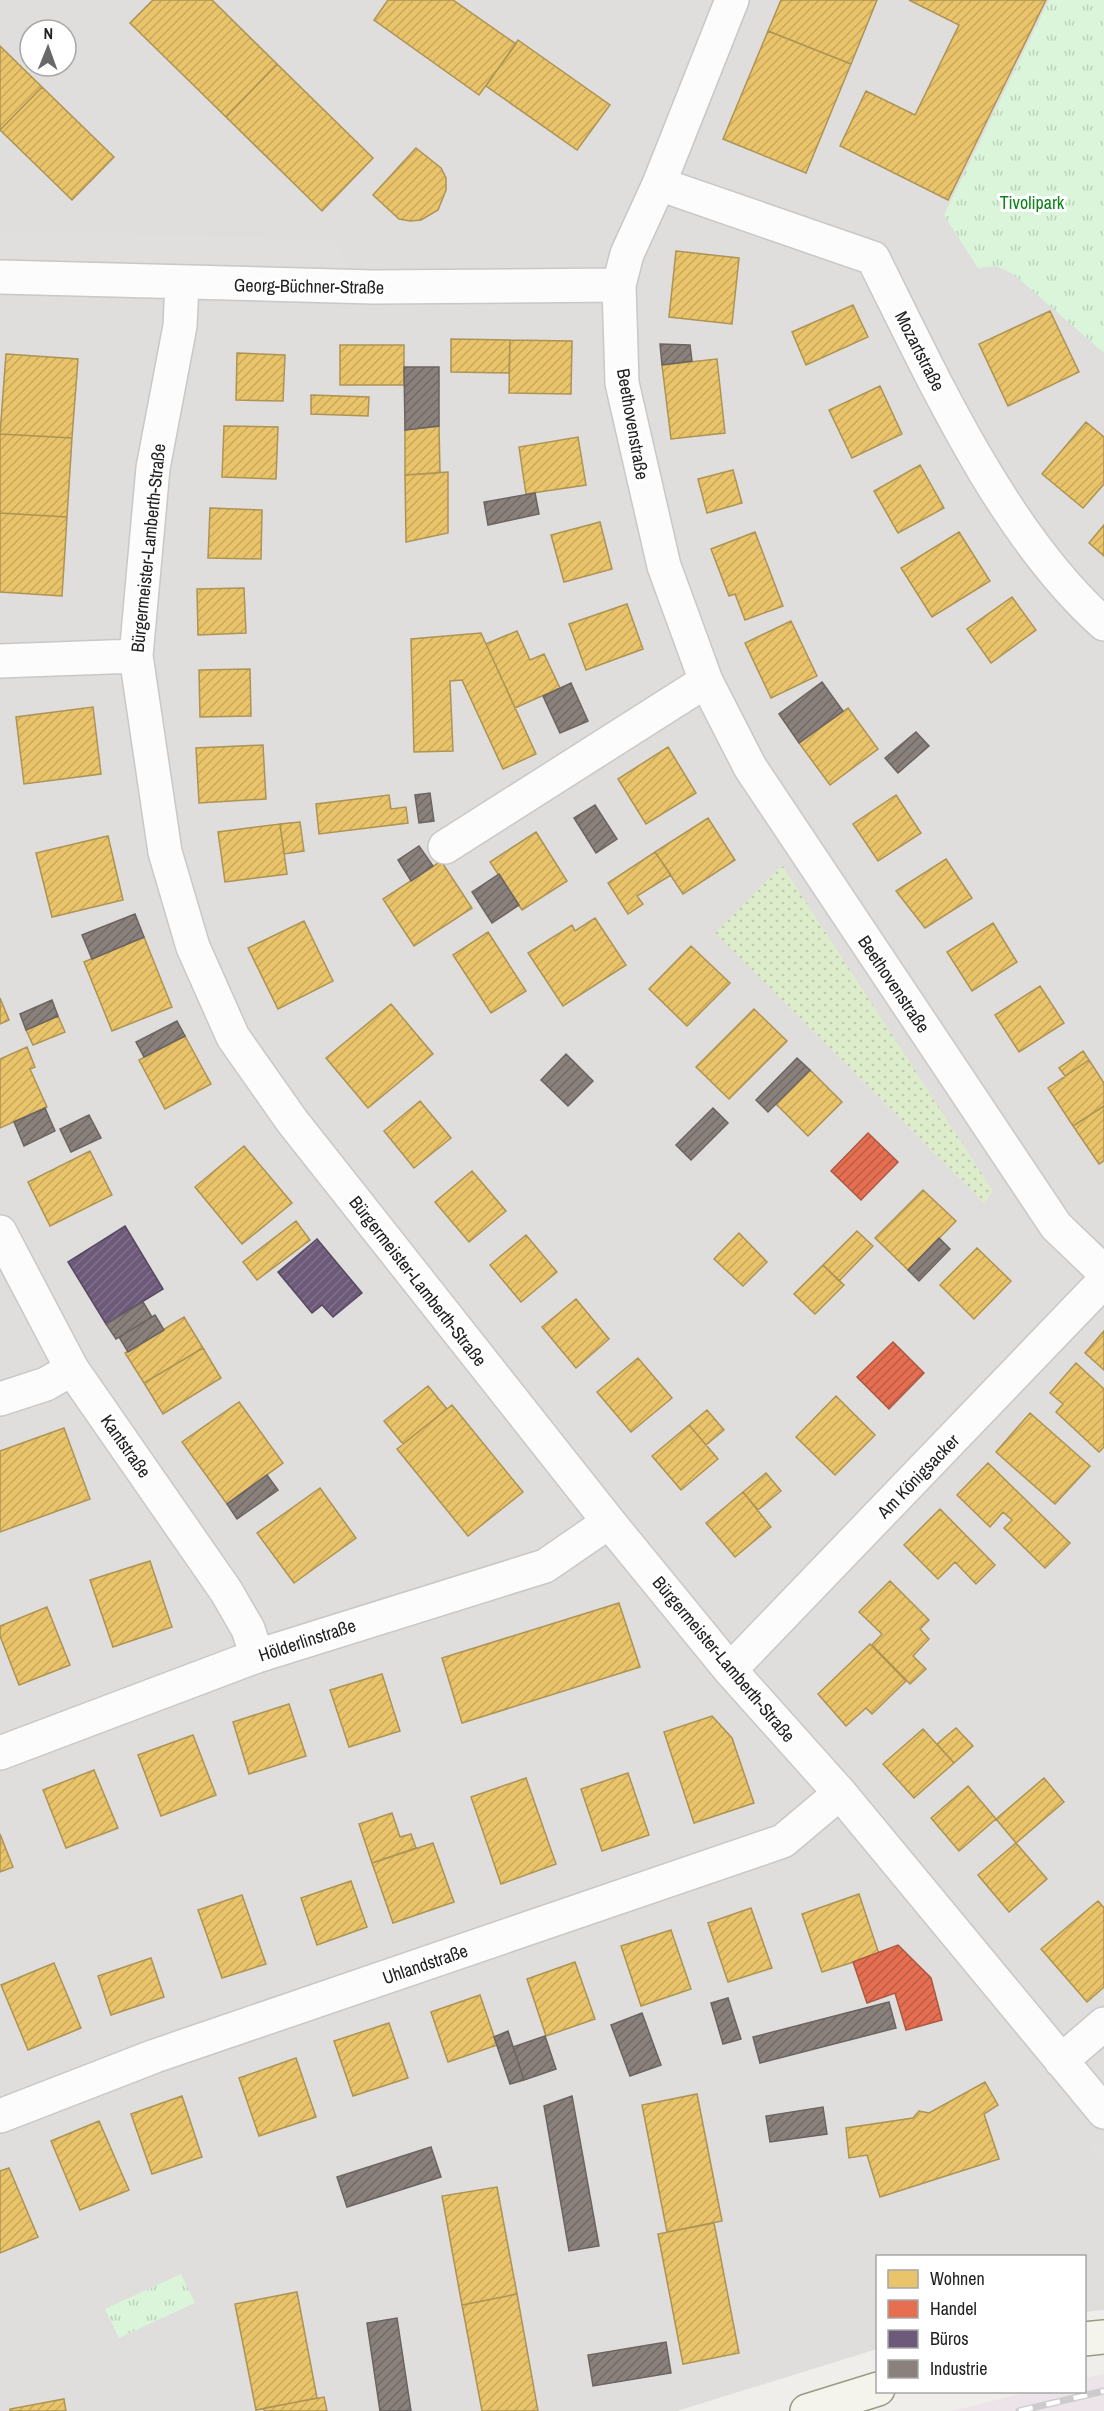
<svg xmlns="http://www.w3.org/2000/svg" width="1104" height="2411" font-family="'Archivo Narrow',sans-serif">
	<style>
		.residential { fill: #dfdedc; fill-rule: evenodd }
		.railway { fill: #ede4e9 }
		.grass { fill: url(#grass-dots) }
		.park { fill: url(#park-tufts) }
		.parking { fill: #e0dfde }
		.homes { fill: url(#homes-hatch); stroke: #ad9354; stroke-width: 1.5 }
		.shops { fill: url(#shops-hatch); stroke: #ac5843; stroke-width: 1.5 }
		.offices { fill: url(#offices-hatch); stroke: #564860; stroke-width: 1.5 }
		.industry { fill: url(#industry-hatch); stroke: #6b6461; stroke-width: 1.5 }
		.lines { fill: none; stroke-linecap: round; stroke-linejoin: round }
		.minor-casing { stroke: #c9c8c7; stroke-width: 36 }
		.secondary-casing { stroke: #999a82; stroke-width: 36 }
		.minor { stroke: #fdfcfc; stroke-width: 33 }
		.secondary { stroke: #f4f4ed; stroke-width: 33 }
		.rail-casing { stroke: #ccc; stroke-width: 7 }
		.rail { stroke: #fff; stroke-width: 4.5; stroke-dasharray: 14; stroke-linecap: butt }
		.labels { text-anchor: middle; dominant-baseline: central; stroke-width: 6; stroke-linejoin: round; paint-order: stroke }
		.park-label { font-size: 18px; fill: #0c8416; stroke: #fff }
		.street-label { font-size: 18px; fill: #222; stroke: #fff }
	</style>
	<defs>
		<pattern id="grass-dots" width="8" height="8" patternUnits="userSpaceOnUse" patternTransform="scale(1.5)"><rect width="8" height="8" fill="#ddeccb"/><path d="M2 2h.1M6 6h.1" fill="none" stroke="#bdcaae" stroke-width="1.8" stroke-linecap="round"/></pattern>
		<pattern id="park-tufts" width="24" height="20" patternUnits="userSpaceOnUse" patternTransform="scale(1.5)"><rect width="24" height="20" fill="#daf5da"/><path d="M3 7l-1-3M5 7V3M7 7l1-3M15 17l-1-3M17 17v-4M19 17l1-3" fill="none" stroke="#bbd2bb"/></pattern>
		<pattern id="homes-hatch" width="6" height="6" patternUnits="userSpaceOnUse" patternTransform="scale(1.5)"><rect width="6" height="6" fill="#e9c46a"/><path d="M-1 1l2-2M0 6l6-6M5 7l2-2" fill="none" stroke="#c8a85c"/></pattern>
		<pattern id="shops-hatch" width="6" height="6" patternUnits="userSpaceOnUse" patternTransform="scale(1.5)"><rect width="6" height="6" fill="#e76f51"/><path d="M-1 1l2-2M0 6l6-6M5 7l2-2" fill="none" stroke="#bb5b43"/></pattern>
		<pattern id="offices-hatch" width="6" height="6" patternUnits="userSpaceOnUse" patternTransform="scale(1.5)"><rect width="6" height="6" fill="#6d597a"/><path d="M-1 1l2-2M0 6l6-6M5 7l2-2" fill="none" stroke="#81728b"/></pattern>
		<pattern id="industry-hatch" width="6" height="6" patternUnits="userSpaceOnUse" patternTransform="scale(1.5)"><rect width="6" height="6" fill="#8a817c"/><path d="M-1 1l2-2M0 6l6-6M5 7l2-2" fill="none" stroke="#706965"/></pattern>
	</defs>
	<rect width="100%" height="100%" fill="#f0eeeb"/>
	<path class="residential" d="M 0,0 L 1104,0 L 1104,2310 L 1085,2312 L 1084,2256 L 878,2256 L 877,2349 L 677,2411 L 0,2411 ZM 30,30 L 66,30 L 66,66 L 30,66 Z"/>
	<path class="railway" d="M 1104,2374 L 1104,2411 L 952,2411 L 1028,2392 L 1084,2392 L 1085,2378 Z"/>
	<path class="grass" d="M 782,865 L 993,1191 L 984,1203 L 715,933 Z"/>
	<path class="park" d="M 1049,0 L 1104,0 L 1104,353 L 1013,274 L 996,266 L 978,268 L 944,215 Z
		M 181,2274 L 195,2303 L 119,2338 L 105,2309 Z"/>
	<path class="parking" d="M 0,231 L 331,239 L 351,267 L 0,258 Z
		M 1098,2141 L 1104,2148 L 1104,2167 L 1089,2148 Z"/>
	<path class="homes" d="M 153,0 L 212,0 L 277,64 L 226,117 L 130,23 Z
		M 388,0 L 453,0 L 516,44 L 479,95 L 374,20 Z
		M 781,0 L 877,0 L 851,64 L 768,31 Z
		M 1046,0 L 948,200 L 840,146 L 866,91 L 915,115 L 959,25 L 909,0 Z
		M 768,31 L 851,64 L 806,173 L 723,139 Z
		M 518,40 L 610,105 L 577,150 L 486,86 Z
		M 0,46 L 42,87 L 0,130 Z
		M 277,64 L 373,158 L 322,211 L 226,117 Z
		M 42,87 L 114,157 L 72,200 L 0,130 Z
		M 416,148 L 441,168 L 446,178 L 446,190 L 438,210 L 421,220 L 410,221 L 399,219 L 373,195 Z
		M 676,251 L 739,258 L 732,324 L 669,317 Z
		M 853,305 L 868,337 L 806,365 L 792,332 Z
		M 1050,311 L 1079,372 L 1008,406 L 979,344 Z
		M 451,339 L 510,340 L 509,373 L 451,372 Z
		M 510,340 L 572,341 L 571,394 L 509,393 Z
		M 340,345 L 404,345 L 404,385 L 340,385 Z
		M 237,353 L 285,355 L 283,401 L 236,400 Z
		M 6,354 L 78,359 L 72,438 L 0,434 Z
		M 717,359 L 725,433 L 671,439 L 662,365 Z
		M 880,386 L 902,434 L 852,458 L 829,410 Z
		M 311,395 L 369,397 L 368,416 L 311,414 Z
		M 1086,422 L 1104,437 L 1104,484 L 1083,508 L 1042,474 Z
		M 224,426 L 278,427 L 276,479 L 222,477 Z
		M 439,426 L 440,473 L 405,475 L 405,430 Z
		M 0,434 L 72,438 L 67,517 L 0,513 Z
		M 578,437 L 586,485 L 526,494 L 519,447 Z
		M 920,465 L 944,508 L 898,533 L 874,491 Z
		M 733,470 L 742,503 L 707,513 L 698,479 Z
		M 448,472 L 448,533 L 406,542 L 405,475 Z
		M 210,508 L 262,510 L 261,559 L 208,558 Z
		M 0,513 L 67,517 L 62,596 L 0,592 Z
		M 600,522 L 612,569 L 564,582 L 551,535 Z
		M 1104,525 L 1104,556 L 1089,543 Z
		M 755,532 L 783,606 L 745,620 L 735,594 L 729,596 L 711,549 Z
		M 959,532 L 990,581 L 932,617 L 901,568 Z
		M 244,588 L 246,633 L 198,635 L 197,589 Z
		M 1012,597 L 1036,630 L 991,663 L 967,629 Z
		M 627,604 L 643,649 L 586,670 L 569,624 Z
		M 791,621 L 817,676 L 771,698 L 745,643 Z
		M 517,631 L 530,660 L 544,654 L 560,688 L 515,708 L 486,644 Z
		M 481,633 L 536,754 L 503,769 L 462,680 L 450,681 L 453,751 L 414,752 L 411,639 Z
		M 250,669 L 251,716 L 200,717 L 199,670 Z
		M 93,707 L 101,774 L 24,784 L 16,717 Z
		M 848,708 L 878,749 L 830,785 L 799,743 Z
		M 263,745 L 266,799 L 199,803 L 196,748 Z
		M 668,747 L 696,793 L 646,824 L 618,779 Z
		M 389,795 L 391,809 L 406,807 L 408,823 L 319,834 L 316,804 Z
		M 896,795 L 921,833 L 878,861 L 853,824 Z
		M 708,818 L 735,860 L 683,894 L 655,852 Z
		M 300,822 L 304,851 L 284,854 L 280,824 Z
		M 280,824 L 287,874 L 225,882 L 218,832 Z
		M 536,832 L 567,881 L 522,910 L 490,862 Z
		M 108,836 L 123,900 L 52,917 L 36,853 Z
		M 655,852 L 671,875 L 637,896 L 643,904 L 628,914 L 608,883 Z
		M 946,859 L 972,898 L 925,928 L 896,891 Z
		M 441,861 L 472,908 L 414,946 L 383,899 Z
		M 595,918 L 626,965 L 563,1006 L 528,953 L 572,925 L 575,931 Z
		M 304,921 L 333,981 L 278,1009 L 248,948 Z
		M 993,923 L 1017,962 L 972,991 L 947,952 Z
		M 488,932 L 526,991 L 491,1013 L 453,955 Z
		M 144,937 L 172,1007 L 112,1031 L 84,962 Z
		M 691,946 L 730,983 L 687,1026 L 649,989 Z
		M 1040,986 L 1064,1023 L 1019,1052 L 995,1015 Z
		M 0,998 L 9,1020 L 0,1024 Z
		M 391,1004 L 433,1054 L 368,1108 L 326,1058 Z
		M 754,1009 L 787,1041 L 729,1099 L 696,1067 Z
		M 58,1016 L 65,1032 L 33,1045 L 26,1030 Z
		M 185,1036 L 211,1084 L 165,1109 L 139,1060 Z
		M 27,1047 L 35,1067 L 30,1069 L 47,1107 L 0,1128 L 0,1059 Z
		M 1083,1051 L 1089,1060 L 1065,1076 L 1059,1068 Z
		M 1089,1060 L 1104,1083 L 1104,1106 L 1073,1126 L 1048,1088 Z
		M 810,1070 L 842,1102 L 808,1136 L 776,1104 Z
		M 420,1101 L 451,1138 L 414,1168 L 384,1131 Z
		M 1104,1106 L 1104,1161 L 1099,1164 L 1073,1126 Z
		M 244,1146 L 292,1203 L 242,1244 L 195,1187 Z
		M 90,1151 L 112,1195 L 50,1226 L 28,1182 Z
		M 472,1171 L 506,1211 L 469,1242 L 435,1202 Z
		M 923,1190 L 956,1221 L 908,1270 L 875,1238 Z
		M 296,1221 L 310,1240 L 257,1280 L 243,1262 Z
		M 857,1231 L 873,1246 L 839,1281 L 823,1265 Z
		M 739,1233 L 767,1262 L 743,1286 L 714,1259 Z
		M 526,1235 L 557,1272 L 521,1302 L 490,1265 Z
		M 977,1248 L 1011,1281 L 974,1319 L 940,1285 Z
		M 823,1265 L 844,1285 L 815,1314 L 794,1294 Z
		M 576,1299 L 609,1339 L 576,1368 L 542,1327 Z
		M 184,1317 L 203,1348 L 144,1383 L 125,1353 Z
		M 1104,1331 L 1104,1370 L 1085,1353 Z
		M 203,1348 L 221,1378 L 163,1414 L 144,1383 Z
		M 638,1358 L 672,1398 L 631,1432 L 597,1392 Z
		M 1076,1363 L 1104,1389 L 1104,1447 L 1099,1452 L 1056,1412 L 1063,1404 L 1050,1393 Z
		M 428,1386 L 447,1409 L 403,1444 L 384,1421 Z
		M 836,1396 L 875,1435 L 835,1475 L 796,1437 Z
		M 239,1402 L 283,1463 L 227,1504 L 182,1442 Z
		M 452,1405 L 523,1492 L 468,1536 L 397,1449 Z
		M 707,1410 L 724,1430 L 706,1445 L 689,1425 Z
		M 1030,1413 L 1090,1466 L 1055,1504 L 996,1452 Z
		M 689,1425 L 718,1459 L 681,1490 L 652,1456 Z
		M 64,1428 L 90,1499 L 0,1532 L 0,1451 Z
		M 988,1463 L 1070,1543 L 1045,1568 L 1004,1528 L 1012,1520 L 1003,1512 L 990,1527 L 957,1495 Z
		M 766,1473 L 781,1491 L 758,1510 L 743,1492 Z
		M 320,1488 L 356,1538 L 294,1583 L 257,1533 Z
		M 743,1492 L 771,1527 L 735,1557 L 706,1523 Z
		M 940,1509 L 995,1565 L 976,1584 L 955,1562 L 938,1579 L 904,1545 Z
		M 150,1561 L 172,1627 L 113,1647 L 90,1580 Z
		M 890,1581 L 929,1620 L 920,1629 L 929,1639 L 913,1656 L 926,1669 L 910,1684 L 872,1645 L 882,1634 L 859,1612 Z
		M 619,1603 L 640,1667 L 462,1723 L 442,1658 Z
		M 47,1607 L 70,1665 L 19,1685 L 0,1636 L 0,1626 Z
		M 870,1644 L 906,1681 L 872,1714 L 866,1708 L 846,1726 L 818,1694 Z
		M 382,1674 L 400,1731 L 349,1747 L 330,1690 Z
		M 289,1704 L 306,1756 L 249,1774 L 233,1722 Z
		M 712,1716 L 732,1738 L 754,1803 L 694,1823 L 664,1732 Z
		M 956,1728 L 973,1746 L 954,1763 L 937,1744 Z
		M 923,1729 L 954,1763 L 914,1798 L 883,1764 Z
		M 193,1735 L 216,1795 L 161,1816 L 138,1755 Z
		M 94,1770 L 118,1828 L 66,1848 L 43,1790 Z
		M 628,1773 L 649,1835 L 602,1851 L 581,1789 Z
		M 526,1778 L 556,1864 L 501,1884 L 471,1797 Z
		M 1044,1778 L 1064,1802 L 1016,1843 L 996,1819 Z
		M 968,1786 L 996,1819 L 959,1851 L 931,1818 Z
		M 392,1813 L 400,1837 L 411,1834 L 416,1848 L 372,1863 L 359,1824 Z
		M 0,1834 L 13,1867 L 0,1872 Z
		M 433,1843 L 454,1902 L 393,1923 L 372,1863 Z
		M 1016,1843 L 1047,1879 L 1009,1912 L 978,1875 Z
		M 351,1881 L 367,1927 L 317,1945 L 301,1898 Z
		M 859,1894 L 879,1954 L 822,1972 L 802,1914 Z
		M 242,1895 L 266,1964 L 222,1978 L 198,1910 Z
		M 1098,1901 L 1104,1908 L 1104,1987 L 1087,2002 L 1041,1949 Z
		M 751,1908 L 772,1968 L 728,1982 L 708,1923 Z
		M 671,1930 L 691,1989 L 641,2006 L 621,1946 Z
		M 151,1958 L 164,1997 L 111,2015 L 98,1976 Z
		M 575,1962 L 595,2019 L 546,2036 L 527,1979 Z
		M 54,1963 L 81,2028 L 28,2050 L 1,1985 Z
		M 480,1995 L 497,2045 L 448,2062 L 431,2012 Z
		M 389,2023 L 408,2078 L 353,2096 L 334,2041 Z
		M 296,2058 L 316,2117 L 259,2136 L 239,2078 Z
		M 985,2082 L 998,2105 L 984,2114 L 999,2159 L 880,2197 L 867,2155 L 849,2158 L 846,2128 L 913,2118 L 919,2111 L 929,2113 Z
		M 697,2094 L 722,2221 L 667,2232 L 642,2105 Z
		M 182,2096 L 202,2157 L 152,2174 L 131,2114 Z
		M 99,2121 L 129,2190 L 80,2210 L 51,2141 Z
		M 9,2168 L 38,2237 L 0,2253 L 0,2171 Z
		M 497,2187 L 517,2294 L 462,2305 L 442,2196 Z
		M 714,2223 L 739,2353 L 683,2364 L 658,2234 Z
		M 297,2292 L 317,2398 L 256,2410 L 235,2304 Z
		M 517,2294 L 538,2411 L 482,2411 L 462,2305 Z
		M 324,2397 L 327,2411 L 264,2411 L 264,2408 Z
		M 64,2399 L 66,2411 L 10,2411 L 10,2409 Z"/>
	<path class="shops" d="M 868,1133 L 898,1162 L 861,1200 L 831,1171 Z
		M 893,1342 L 924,1373 L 889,1409 L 857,1377 Z
		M 898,1945 L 931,1978 L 942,2020 L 906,2030 L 895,1993 L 867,2003 L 853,1962 Z"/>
	<path class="offices" d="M 125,1226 L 163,1289 L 106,1324 L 68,1262 Z
		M 317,1239 L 362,1293 L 333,1317 L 322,1305 L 312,1313 L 278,1272 Z"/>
	<path class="industry" d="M 660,344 L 690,345 L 692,361 L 662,365 Z
		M 404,367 L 439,367 L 439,426 L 405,430 Z
		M 535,493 L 539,514 L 488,525 L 484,502 Z
		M 822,682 L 843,711 L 799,743 L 779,714 Z
		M 571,683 L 588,721 L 560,733 L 543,696 Z
		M 916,732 L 929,746 L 898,773 L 885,758 Z
		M 430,793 L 434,821 L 419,823 L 415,795 Z
		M 595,805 L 617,839 L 596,853 L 574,818 Z
		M 419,846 L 433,866 L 411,881 L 398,860 Z
		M 499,874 L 519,905 L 492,923 L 472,892 Z
		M 135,914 L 144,937 L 92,959 L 82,935 Z
		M 52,1000 L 58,1016 L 26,1030 L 20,1014 Z
		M 177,1021 L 185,1036 L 144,1057 L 136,1042 Z
		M 566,1054 L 593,1081 L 568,1106 L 541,1080 Z
		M 797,1058 L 810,1070 L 768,1112 L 756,1100 Z
		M 45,1108 L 55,1131 L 24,1146 L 14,1122 Z
		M 713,1108 L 728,1123 L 691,1160 L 676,1145 Z
		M 89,1115 L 101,1138 L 71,1152 L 60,1129 Z
		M 939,1238 L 950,1249 L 919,1281 L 908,1270 Z
		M 143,1302 L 152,1317 L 116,1339 L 106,1324 Z
		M 155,1315 L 164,1330 L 128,1352 L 119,1337 Z
		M 267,1475 L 278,1490 L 237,1519 L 227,1504 Z
		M 728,1998 L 741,2039 L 723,2044 L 711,2003 Z
		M 889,2002 L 896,2028 L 760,2063 L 753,2037 Z
		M 642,2013 L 661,2065 L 630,2076 L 611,2025 Z
		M 508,2031 L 524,2080 L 510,2084 L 494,2037 Z
		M 545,2036 L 556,2069 L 524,2080 L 513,2047 Z
		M 572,2096 L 599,2246 L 569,2251 L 544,2106 Z
		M 823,2107 L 827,2134 L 770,2142 L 766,2116 Z
		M 431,2147 L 441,2177 L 347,2207 L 337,2177 Z
		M 397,2318 L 411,2411 L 380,2411 L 367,2323 Z
		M 666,2342 L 671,2373 L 593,2386 L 588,2355 Z"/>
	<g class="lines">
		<g class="minor-casing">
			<path id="minor" d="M 732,0 L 659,184 L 627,254 L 619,285 L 622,383 L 664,566 L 706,681 L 750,767 L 1056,1226 L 1104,1272
				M 659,184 L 873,258 C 933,378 1003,534 1104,624
				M 0,277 L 373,287 L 619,285
				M 182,284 L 180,326 L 153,468 L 136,656 L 165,852 L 193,947 L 233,1037 L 292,1121 L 609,1522 L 730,1670 L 840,1793 L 1104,2112
				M 0,661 L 136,656
				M 445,847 L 706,681
				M 0,1232 L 72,1369 L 226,1591 L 248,1629 L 257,1656
				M 0,1399 L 46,1384 L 72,1369
				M 730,1670 L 1104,1281
				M 0,1753 L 257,1656 L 545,1566 L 609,1522
				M 1061,2061 L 1104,2024
				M 0,2116 L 155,2056 L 783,1841 L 840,1793"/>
		</g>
		<g class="secondary-casing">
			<path id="secondary" d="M 1084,2339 L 1104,2337
				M 807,2411 L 878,2389"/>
		</g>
		<use href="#minor" class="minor"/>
		<use href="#secondary" class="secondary"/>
		<g class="rail-casing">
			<path id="rail" d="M 1019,2411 L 1104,2391"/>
		</g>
		<use href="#rail" class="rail"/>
	</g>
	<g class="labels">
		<g class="park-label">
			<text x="1032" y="202">Tivolipark</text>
		</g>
		<g class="street-label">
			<text transform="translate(309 286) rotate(1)">Georg-Büchner-Straße</text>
			<text transform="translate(920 351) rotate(63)">Mozartstraße</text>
			<text transform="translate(633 424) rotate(80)">Beethovenstraße</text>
			<text transform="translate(148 548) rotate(-84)">Bürgermeister-Lamberth-Straße</text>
			<text transform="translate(894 984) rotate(56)">Beethovenstraße</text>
			<text transform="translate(418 1281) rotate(52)">Bürgermeister-Lamberth-Straße</text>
			<text transform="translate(126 1446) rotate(55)">Kantstraße</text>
			<text transform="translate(918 1476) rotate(-46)">Am Königsacker</text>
			<text transform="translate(307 1640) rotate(-18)">Hölderlinstraße</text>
			<text transform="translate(724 1659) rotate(50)">Bürgermeister-Lamberth-Straße</text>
			<text transform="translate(425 1964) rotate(-19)">Uhlandstraße</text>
		</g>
	</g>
	<rect x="876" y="2255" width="210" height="138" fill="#ffffff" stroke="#a7a7a7" stroke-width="1.5"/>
	<rect x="888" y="2270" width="30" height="18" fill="#e9c46a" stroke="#a7a7a7" stroke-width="1.5"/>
	<text x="930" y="2285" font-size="18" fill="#222222">Wohnen</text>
	<rect x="888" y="2300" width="30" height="18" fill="#e76f51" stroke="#a7a7a7" stroke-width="1.5"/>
	<text x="930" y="2315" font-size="18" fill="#222222">Handel</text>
	<rect x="888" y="2330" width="30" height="18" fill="#6d597a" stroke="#a7a7a7" stroke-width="1.5"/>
	<text x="930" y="2345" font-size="18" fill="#222222">Büros</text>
	<rect x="888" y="2360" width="30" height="18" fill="#8a817c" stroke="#a7a7a7" stroke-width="1.5"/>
	<text x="930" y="2375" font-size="18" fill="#222222">Industrie</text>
	<g transform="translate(48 48) rotate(1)"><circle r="28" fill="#ffffff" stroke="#a7a7a7" stroke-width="1.5"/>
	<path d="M0-4.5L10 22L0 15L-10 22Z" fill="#6a6968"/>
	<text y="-9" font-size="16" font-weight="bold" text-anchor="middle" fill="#222222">N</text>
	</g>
</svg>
